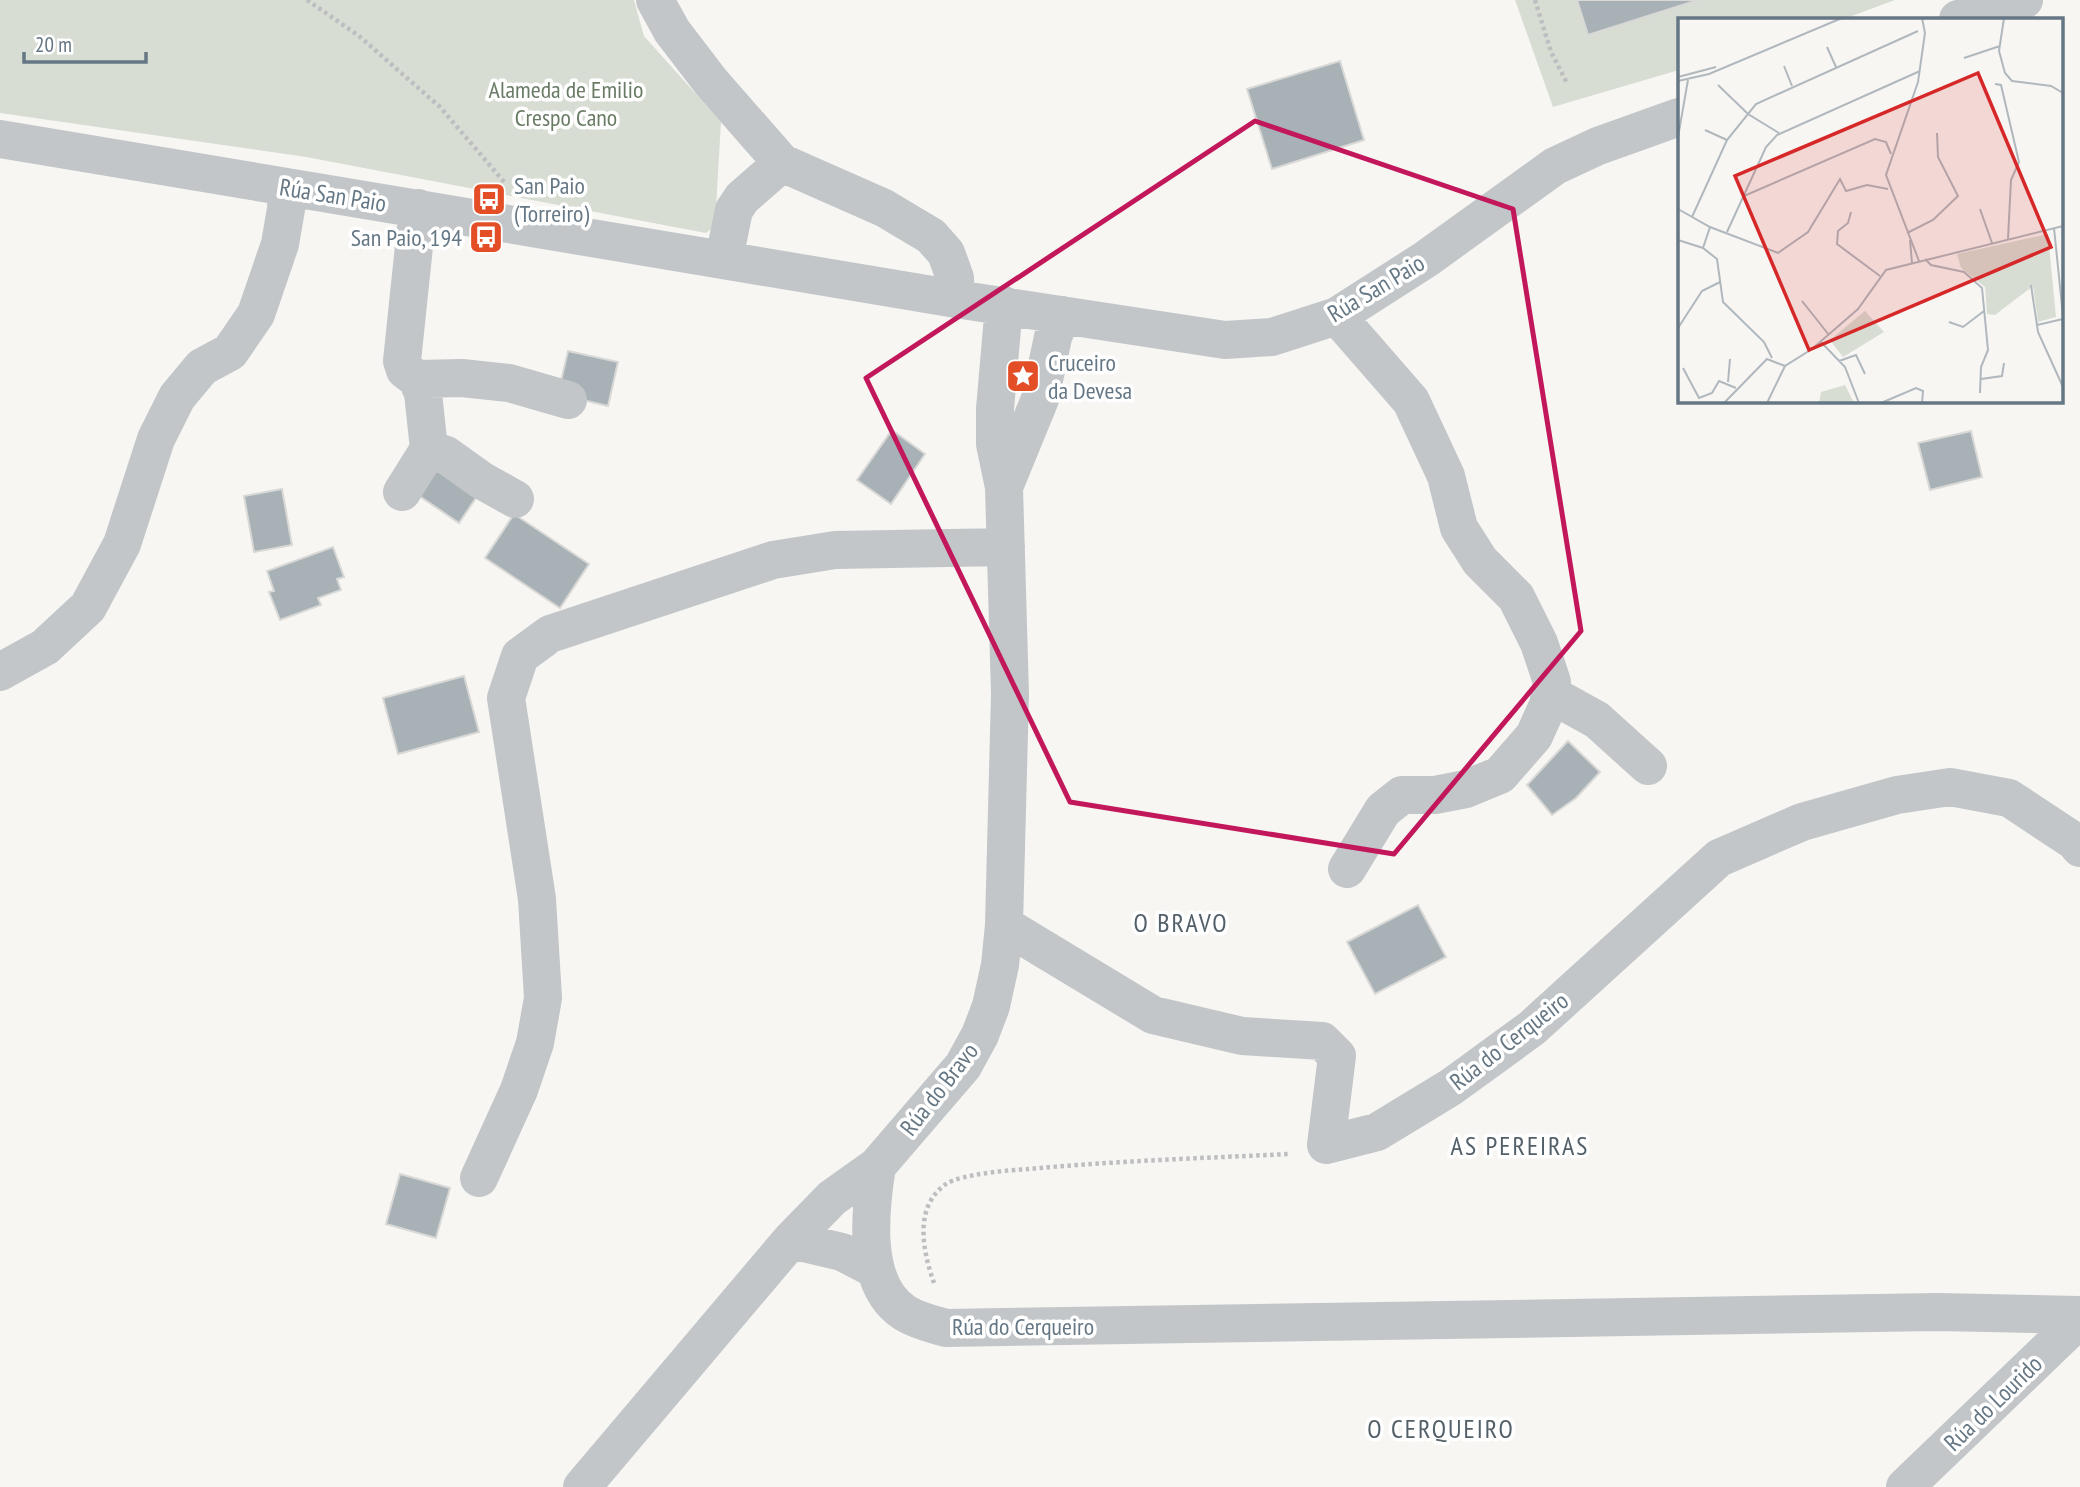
<svg xmlns="http://www.w3.org/2000/svg" width="2080" height="1487" font-family="'PT Sans Narrow',sans-serif">
	<style>
		.green { fill: #d8ddd4 }
		.building { fill: #a8b1b6; stroke: #d8d8d6; stroke-width: 2 }
		.lines { fill: none; stroke-linecap: round; stroke-linejoin: round }
		.path { stroke: #bcbec0; stroke-width: 4.5; stroke-dasharray: 3.5 3.5; stroke-linecap: butt }
		.minor { stroke: #c2c6c9; stroke-width: 38 }
		.marked { fill: none; stroke: #c2185b; stroke-width: 5; stroke-linejoin: round }
		.labels { text-anchor: middle; dominant-baseline: central; stroke-width: 7; stroke-linejoin: round; paint-order: stroke }
		.park-label { font-size: 24px; fill: #697b64; stroke: #fff }
		.poi-label { font-size: 24px; fill: #657784; stroke: #fff; text-anchor: start }
		.street-label { font-size: 24px; fill: #657784; stroke: #fff }
		.neighbourhood-label { font-size: 26px; letter-spacing: 2px; fill: #536069; stroke: #fff }
		.inset-road { fill: none; stroke: #b0b8bd; stroke-width: 2 }
		.view { fill: #d62828; fill-opacity: 0.15; stroke: #d62828; stroke-width: 3.5 }
		.inset-edge { fill: none; stroke: #657784; stroke-width: 3.5 }
	</style>
	<rect width="100%" height="100%" fill="#f7f6f3"/>
	<path class="green" d="M 0,0 L 634,0 L 644,36 L 721,122 L 715,226 L 706,233 L 306,157 L 0,113 Z
		M 1515,0 L 1895,0 L 1844,19 L 1679,19 L 1679,70 L 1553,107 Z"/>
	<path class="building" d="M 1577,0 L 1698,0 L 1588,35 Z
		M 1340,61 L 1364,140 L 1272,169 L 1247,89 Z
		M 568,351 L 618,362 L 608,406 L 558,394 Z
		M 892,430 L 925,454 L 891,504 L 857,480 Z
		M 1971,431 L 1982,477 L 1930,490 L 1918,443 Z
		M 437,459 L 482,489 L 459,523 L 415,493 Z
		M 282,489 L 292,545 L 254,552 L 244,496 Z
		M 514,514 L 589,564 L 560,608 L 485,558 Z
		M 333,547 L 344,577 L 337,579 L 341,590 L 318,598 L 321,605 L 280,620 L 269,592 L 274,591 L 267,571 Z
		M 464,676 L 479,732 L 398,754 L 383,698 Z
		M 1568,741 L 1600,772 L 1576,798 L 1552,815 L 1527,785 Z
		M 1418,905 L 1446,957 L 1375,994 L 1347,942 Z
		M 400,1174 L 450,1188 L 436,1238 L 386,1224 Z"/>
	<g class="lines">
		<path class="path" d="M 307,0 L 359,36 L 440,107 L 505,183
			M 1535,0 L 1551,52 L 1567,83
			M 934,1283 C 923,1252 913,1207 946,1184 C 961,1174 1010,1170 1029,1169 C 1116,1161 1203,1158 1290,1154"/>
		<path class="minor" d="M 655,0 L 672,31 L 711,82 L 782,163 L 884,208 L 931,236 L 946,253 L 955,278 L 956,299
			M 1958,19 L 2024,0
			M 0,139 L 956,299 L 1225,340 L 1272,337 L 1337,316 L 1426,259 L 1555,166 L 1598,146 L 1679,117
			M 724,259 L 734,210 L 742,198 L 782,163
			M 1337,316 L 1411,401 L 1446,476 L 1459,528 L 1480,561 L 1516,597 L 1539,643 L 1552,682 L 1548,705 L 1534,736 L 1500,775 L 1466,789 L 1435,795 L 1402,795 L 1383,810 L 1347,869
			M 417,379 L 462,378 L 509,383 L 568,400
			M 429,449 L 446,455 L 481,480 L 515,499
			M 1004,487 L 1040,399 L 1053,337 L 1062,315
			M 402,492 L 429,449 L 423,393 L 417,379 L 405,370 L 402,361 L 418,208
			M 0,672 L 45,647 L 88,607 L 122,544 L 156,439 L 177,397 L 202,367 L 230,352 L 256,314 L 280,244 L 286,209 L 287,187
			M 1550,694 L 1597,720 L 1648,766
			M 1004,925 L 1153,1015 L 1242,1036 L 1322,1041 L 1337,1056 L 1326,1145 L 1377,1132 L 1451,1087 L 1532,1028 L 1719,858 L 1802,822 L 1897,795 L 1950,787 L 2009,798 L 2074,841 L 2080,848
			M 877,1166 C 870,1210 861,1285 905,1313 C 918,1321 932,1324 946,1328 L 1938,1312 L 2080,1315
			M 479,1178 L 519,1090 L 535,1043 L 543,998 L 537,899 L 506,698 L 520,656 L 550,634 L 773,560 L 835,550 L 1006,547
			M 791,1240 L 842,1252 L 875,1269
			M 582,1487 L 791,1240 L 832,1198 L 877,1166 L 963,1066 L 980,1035 L 991,1006 L 1000,965 L 1004,925 L 1010,694 L 1004,487 L 995,444 L 995,409 L 1004,305
			M 1905,1487 L 2080,1319"/>
	</g>
	<path class="marked" d="M 1255,121 L 1513,209 L 1581,631 L 1394,854 L 1070,802 L 866,378 Z"/>
	<defs>
		<g id="bus-square" transform="scale(1.75)"><rect x="-9" y="-9" width="18" height="18" rx="4" fill="#e34e27" stroke="#fff"/><path d="M-5-6H5V4H4V6H2V4H-2V6H-4V4H-5ZM-3.5-4V0h7V-4ZM-3.5 1.2v1.5H-2V1.2ZM2 1.2v1.5H3.5V1.2Z" fill="#fff"/></g>
		<g id="sight-square" transform="scale(1.75)"><rect x="-9" y="-9" width="18" height="18" rx="4" fill="#e34e27" stroke="#fff"/><path d="M0-6L1.8-2.2L6-1.7L2.9 1.2L3.7 5.4L0 3.3L-3.7 5.4L-2.9 1.2L-6-1.7L-1.8-2.2Z" fill="#fff"/></g>
	</defs>
	<g fill-rule="evenodd">
		<use href="#bus-square" x="489" y="199"/>
		<use href="#bus-square" x="486" y="237"/>
		<use href="#sight-square" x="1023" y="376"/>
	</g>
	<g class="labels">
		<g class="park-label">
			<text x="566" y="89">Alameda de Emilio<tspan x="566" dy="28">Crespo Cano</tspan></text>
		</g>
		<g class="poi-label">
			<text x="514" y="185">San Paio<tspan x="514" dy="28">(Torreiro)</tspan></text>
			<text x="462" y="237" text-anchor="end">San Paio, 194</text>
			<text x="1048" y="362">Cruceiro<tspan x="1048" dy="28">da Devesa</tspan></text>
		</g>
		<g class="street-label">
			<text transform="translate(333 195) rotate(9)">Rúa San Paio</text>
			<text transform="translate(1376 288) rotate(-31)">Rúa San Paio</text>
			<text transform="translate(1509 1041) rotate(-38)">Rúa do Cerqueiro</text>
			<text transform="translate(939 1089) rotate(-52)">Rúa do Bravo</text>
			<text x="1023" y="1326">Rúa do Cerqueiro</text>
			<text transform="translate(1993 1403) rotate(-44)">Rúa do Lourido</text>
		</g>
		<g class="neighbourhood-label">
			<text x="1181" y="922">O BRAVO</text>
			<text x="1520" y="1145">AS PEREIRAS</text>
			<text x="1441" y="1428">O CERQUEIRO</text>
		</g>
	</g>
	<g transform="translate(1678 18)">
		<rect width="385" height="385" fill="#f7f6f3"/>
		<path d="M 370,216 L 378,299 L 360,304 L 355,268 L 317,297 L 309,296 L 307,269 L 283,250 L 279,236 ZM 187,293 L 206,314 L 165,339 L 152,322 ZM 167,367 L 176,385 L 141,385 L 143,374 Z" fill="#d8ddd4"/>
		<path class="inset-road" d="M 326,0 L 321,33 L 327,55 L 334,63 L 373,68 L 385,75M 149,29 L 158,49M 286,40 L 322,28M 106,48 L 114,68M 0,59 L 38,49M 0,63 L 31,56 L 164,0M 317,66 L 323,67 L 341,144 L 333,162 L 330,221M 40,67 L 70,96 L 101,115M 27,112 L 49,122M 0,119 L 10,62M 66,178 L 197,121 L 208,124 L 213,136M 0,191 L 32,209 L 100,235 L 130,214 L 162,161 L 168,173 L 189,167 L 210,171M 302,191 L 314,225M 173,194 L 170,205 L 160,213 L 159,226 L 202,258M 14,199 L 49,122 L 78,86 L 240,13M 376,210 L 385,298M 49,214 L 88,129 L 99,117 L 242,53M 229,215 L 255,202 L 280,178 L 260,139 L 259,115M 0,222 L 25,230 L 39,241 L 45,284 L 86,324 L 94,340M 232,222 L 234,245M 25,230 L 32,209M 247,241 L 253,247 L 286,254 L 304,270 L 310,332 L 303,349 L 302,375M 241,243 L 208,157 L 240,64 L 247,15 L 244,0M 353,267 L 360,314 L 385,369M 124,283 L 151,317M 271,304 L 285,309 L 306,293M 359,307 L 385,301M 0,310 L 24,273 L 42,264M 143,324 L 167,349 L 181,385M 161,343 L 178,337 L 187,356M 5,350 L 21,380 L 34,375 L 41,363 L 58,370M 303,361 L 324,358 L 326,345M 50,364 L 52,341M 46,385 L 89,341 L 107,348M 89,385 L 107,348 L 134,331 L 180,291 L 208,252 L 385,208M 203,385 L 238,370 L 245,373 L 244,385"/>
		<path class="view" d="M 300,55 L 373,229 L 131,332 L 57,158 Z"/>
		<rect width="385" height="385" class="inset-edge"/>
	</g>
	<path d="M24 52v10h122v-10" fill="none" stroke="#657784" stroke-width="3.5"/>
	<text x="35" y="52" font-size="21" fill="#657784" stroke="#ffffff" stroke-width="5" paint-order="stroke">20 m</text>
</svg>
